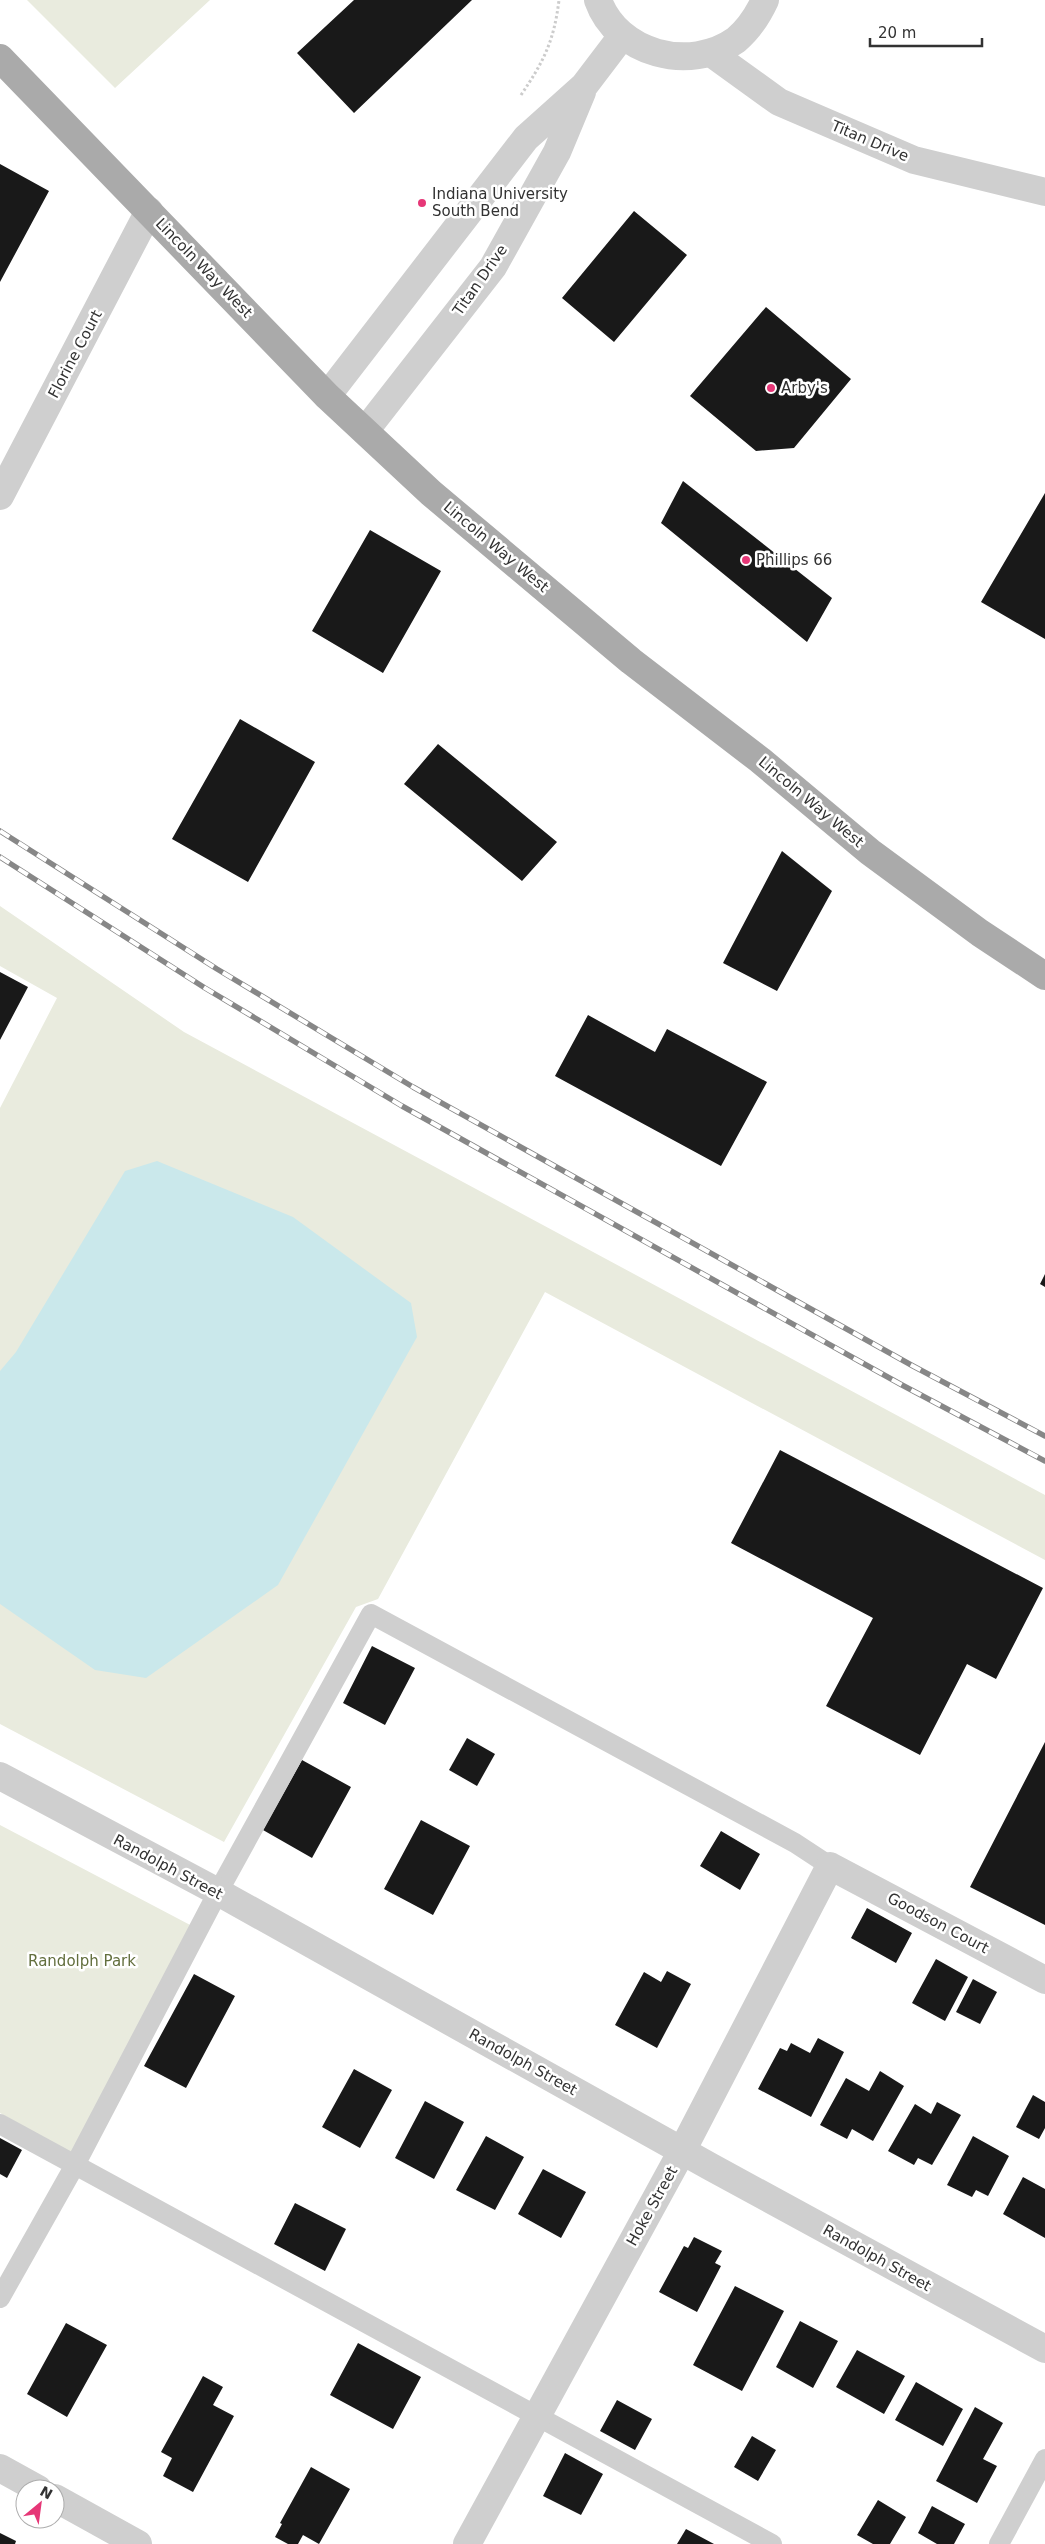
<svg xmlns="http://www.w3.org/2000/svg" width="1045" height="2544" font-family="'DejaVu Sans',sans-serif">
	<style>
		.green { fill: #e9ebde }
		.water { fill: #cae8eb }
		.building { fill: #191919 }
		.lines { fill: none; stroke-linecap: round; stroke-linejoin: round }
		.path { stroke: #ccc; stroke-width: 3; stroke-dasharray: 2.5 2.5; stroke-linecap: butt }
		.service { stroke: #cfcfcf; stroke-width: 20 }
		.minor { stroke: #cfcfcf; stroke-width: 28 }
		.tertiary { stroke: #cfcfcf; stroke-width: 28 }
		.primary { stroke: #aaa; stroke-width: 28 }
		.rail-casing { stroke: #878787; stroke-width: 5.5 }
		.rail { stroke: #fff; stroke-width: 4; stroke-dasharray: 11; stroke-linecap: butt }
		.poi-dot { fill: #e63777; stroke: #fff; stroke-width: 2 }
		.labels { text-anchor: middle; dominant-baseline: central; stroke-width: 5; stroke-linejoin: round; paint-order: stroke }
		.street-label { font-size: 15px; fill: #323232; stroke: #fff }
		.poi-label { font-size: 15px; fill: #323232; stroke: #fff; text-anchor: start }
		.park-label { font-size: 15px; fill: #636f3e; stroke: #fff }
	</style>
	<rect width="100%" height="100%" fill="#fff"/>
	<path class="green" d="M 27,0 L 210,0 L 115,88 Z
		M 0,906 L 184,1032 L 1045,1495 L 1045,1560 L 545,1292 L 378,1599 L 356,1607 L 224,1842 L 0,1724 L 0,1108 L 57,998 L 0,966 Z
		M 0,1825 L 194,1927 L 71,2153 L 0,2113 Z"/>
	<path class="water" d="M 157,1161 L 293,1217 L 411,1303 L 417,1337 L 278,1585 L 146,1678 L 95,1670 L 0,1604 L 0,1371 L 16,1352 L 125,1171 Z"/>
	<path class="building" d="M 354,0 L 472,0 L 354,113 L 297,53 Z
		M 0,164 L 49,191 L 0,282 Z
		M 634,211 L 687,255 L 614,342 L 562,298 Z
		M 766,307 L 851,379 L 794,448 L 756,451 L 690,396 Z
		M 683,481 L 832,598 L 807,642 L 661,523 Z
		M 1045,493 L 1045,639 L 981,602 Z
		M 370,530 L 441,571 L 383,673 L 312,631 Z
		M 240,719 L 315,762 L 248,882 L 172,839 Z
		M 438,744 L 557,842 L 522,881 L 404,784 Z
		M 782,851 L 832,891 L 777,991 L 723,963 Z
		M 0,972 L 28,987 L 0,1040 Z
		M 588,1015 L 655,1052 L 667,1029 L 767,1082 L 721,1166 L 555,1076 Z
		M 1045,1274 L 1045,1287 L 1040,1284 Z
		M 780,1450 L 1043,1588 L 996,1679 L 967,1664 L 920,1755 L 826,1706 L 873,1618 L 731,1543 Z
		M 372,1646 L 415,1668 L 385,1725 L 343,1703 Z
		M 467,1738 L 495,1754 L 477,1786 L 449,1770 Z
		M 1045,1742 L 1045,1925 L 970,1887 Z
		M 302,1760 L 351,1787 L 312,1858 L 263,1830 Z
		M 421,1820 L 470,1846 L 433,1915 L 384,1889 Z
		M 721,1831 L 760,1854 L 740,1890 L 700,1866 Z
		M 867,1908 L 912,1933 L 896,1963 L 851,1938 Z
		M 936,1959 L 968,1977 L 945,2021 L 912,2003 Z
		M 667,1971 L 691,1984 L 657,2048 L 615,2025 L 644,1972 L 661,1982 Z
		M 194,1974 L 235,1996 L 186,2088 L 144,2066 Z
		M 973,1979 L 997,1992 L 980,2024 L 956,2012 Z
		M 818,2038 L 844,2052 L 811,2117 L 758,2089 L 780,2048 L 787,2051 L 791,2043 L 810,2053 Z
		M 354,2069 L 392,2090 L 360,2148 L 322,2127 Z
		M 880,2071 L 904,2086 L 873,2141 L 852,2129 L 847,2139 L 820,2125 L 846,2078 L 869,2091 Z
		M 1033,2095 L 1045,2102 L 1045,2128 L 1039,2139 L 1016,2127 Z
		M 425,2101 L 464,2122 L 434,2179 L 395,2158 Z
		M 937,2102 L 961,2115 L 932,2165 L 918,2158 L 914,2165 L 888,2151 L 915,2104 L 931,2114 Z
		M 486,2136 L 524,2157 L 495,2210 L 456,2190 Z
		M 973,2136 L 1009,2156 L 988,2196 L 976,2190 L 972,2197 L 947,2185 Z
		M 0,2138 L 22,2150 L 7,2178 L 0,2174 Z
		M 543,2169 L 586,2192 L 561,2238 L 518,2214 Z
		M 1023,2177 L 1045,2189 L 1045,2238 L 1003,2214 Z
		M 295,2203 L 346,2229 L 325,2271 L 274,2244 Z
		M 694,2237 L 722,2251 L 715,2263 L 721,2266 L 697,2312 L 659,2292 L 684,2246 L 688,2248 Z
		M 735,2286 L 784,2311 L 742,2391 L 693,2365 Z
		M 800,2321 L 838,2341 L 813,2388 L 776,2367 Z
		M 66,2323 L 107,2345 L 67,2417 L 27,2394 Z
		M 358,2343 L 421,2377 L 393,2429 L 330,2395 Z
		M 857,2350 L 905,2376 L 884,2414 L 836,2387 Z
		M 203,2376 L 223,2387 L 213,2405 L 234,2416 L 193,2492 L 163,2476 L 172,2458 L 161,2452 Z
		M 916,2382 L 963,2409 L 943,2446 L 895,2420 Z
		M 617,2400 L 652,2419 L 635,2450 L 600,2431 Z
		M 975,2407 L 1003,2423 L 983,2459 L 997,2466 L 977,2503 L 936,2481 Z
		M 752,2436 L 776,2450 L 758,2481 L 734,2467 Z
		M 565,2453 L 603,2474 L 581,2515 L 543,2496 Z
		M 311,2467 L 350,2489 L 319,2544 L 303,2535 L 298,2544 L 288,2544 L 275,2537 L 282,2524 L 280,2523 Z
		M 878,2500 L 906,2517 L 890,2544 L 873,2544 L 857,2535 Z
		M 932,2506 L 965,2524 L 954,2544 L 937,2544 L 918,2533 Z
		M 686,2529 L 714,2544 L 677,2544 Z
		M 0,2533 L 16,2541 L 15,2544 L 0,2544 Z"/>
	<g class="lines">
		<path class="path" d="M 521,95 C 544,61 554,41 559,0"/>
		<path class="service" d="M 0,2124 L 772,2544
			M 0,2298 L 75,2165 L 218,1892 L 371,1614 L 795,1843 L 830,1866
			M 999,2544 L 1045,2459"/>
		<path class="minor" d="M 598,0 C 617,54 690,73 736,40 C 749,29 758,15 765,0
			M 711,53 L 779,102 L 914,160 L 1045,192
			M 327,396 L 526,138 L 584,86 L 622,36
			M 365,431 L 493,267 L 557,152 L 582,92
			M 0,496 L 149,211
			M 0,1776 L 218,1892 L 711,2167 L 1045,2349
			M 467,2544 L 682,2151 L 830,1866 L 1045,1980"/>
		<path class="tertiary" d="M 0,2468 L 38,2489
			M 55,2498 L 138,2544"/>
		<path class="primary" d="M 0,58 L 327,396 L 431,493 L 631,661 L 760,760 L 870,852 L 980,933 L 1045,976"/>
		<g class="rail-casing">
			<path id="rail" d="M 0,831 L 217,969 L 413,1087 L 913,1366 L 1045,1436
				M 0,857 L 205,988 L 402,1106 L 902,1385 L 1045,1461"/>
		</g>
		<use href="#rail" class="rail"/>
	</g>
	<g class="poi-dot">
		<circle cx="422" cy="203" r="5"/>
		<circle cx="771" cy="388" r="5"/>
		<circle cx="746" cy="560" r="5"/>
	</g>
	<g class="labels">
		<g class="street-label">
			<text transform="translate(870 141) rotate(23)">Titan Drive</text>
			<text transform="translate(204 268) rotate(46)">Lincoln Way West</text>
			<text transform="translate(480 280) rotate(-55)">Titan Drive</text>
			<text transform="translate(75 354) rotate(-62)">Florine Court</text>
			<text transform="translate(496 547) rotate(40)">Lincoln Way West</text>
			<text transform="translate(811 802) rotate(40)">Lincoln Way West</text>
			<text transform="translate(168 1867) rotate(28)">Randolph Street</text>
			<text transform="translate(938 1923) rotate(28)">Goodson Court</text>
			<text transform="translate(523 2062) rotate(29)">Randolph Street</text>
			<text transform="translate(652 2206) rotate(-61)">Hoke Street</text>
			<text transform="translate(877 2258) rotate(29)">Randolph Street</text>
		</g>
		<g class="poi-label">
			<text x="432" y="194">Indiana University<tspan x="432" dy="17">South Bend</tspan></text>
			<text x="781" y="388">Arby's</text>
			<text x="756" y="560">Phillips 66</text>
		</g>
		<g class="park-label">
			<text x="82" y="1961">Randolph Park</text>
		</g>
	</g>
	<g transform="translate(40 2504) rotate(29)"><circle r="24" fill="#ffffff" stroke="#adadad"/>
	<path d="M0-4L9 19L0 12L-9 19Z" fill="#e63777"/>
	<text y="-8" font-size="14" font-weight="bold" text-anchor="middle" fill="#323232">N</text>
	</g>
	<path d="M870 38v8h112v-8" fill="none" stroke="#323232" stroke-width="2.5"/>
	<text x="878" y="38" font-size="15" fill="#323232" stroke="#ffffff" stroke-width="4" paint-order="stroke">20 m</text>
</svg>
